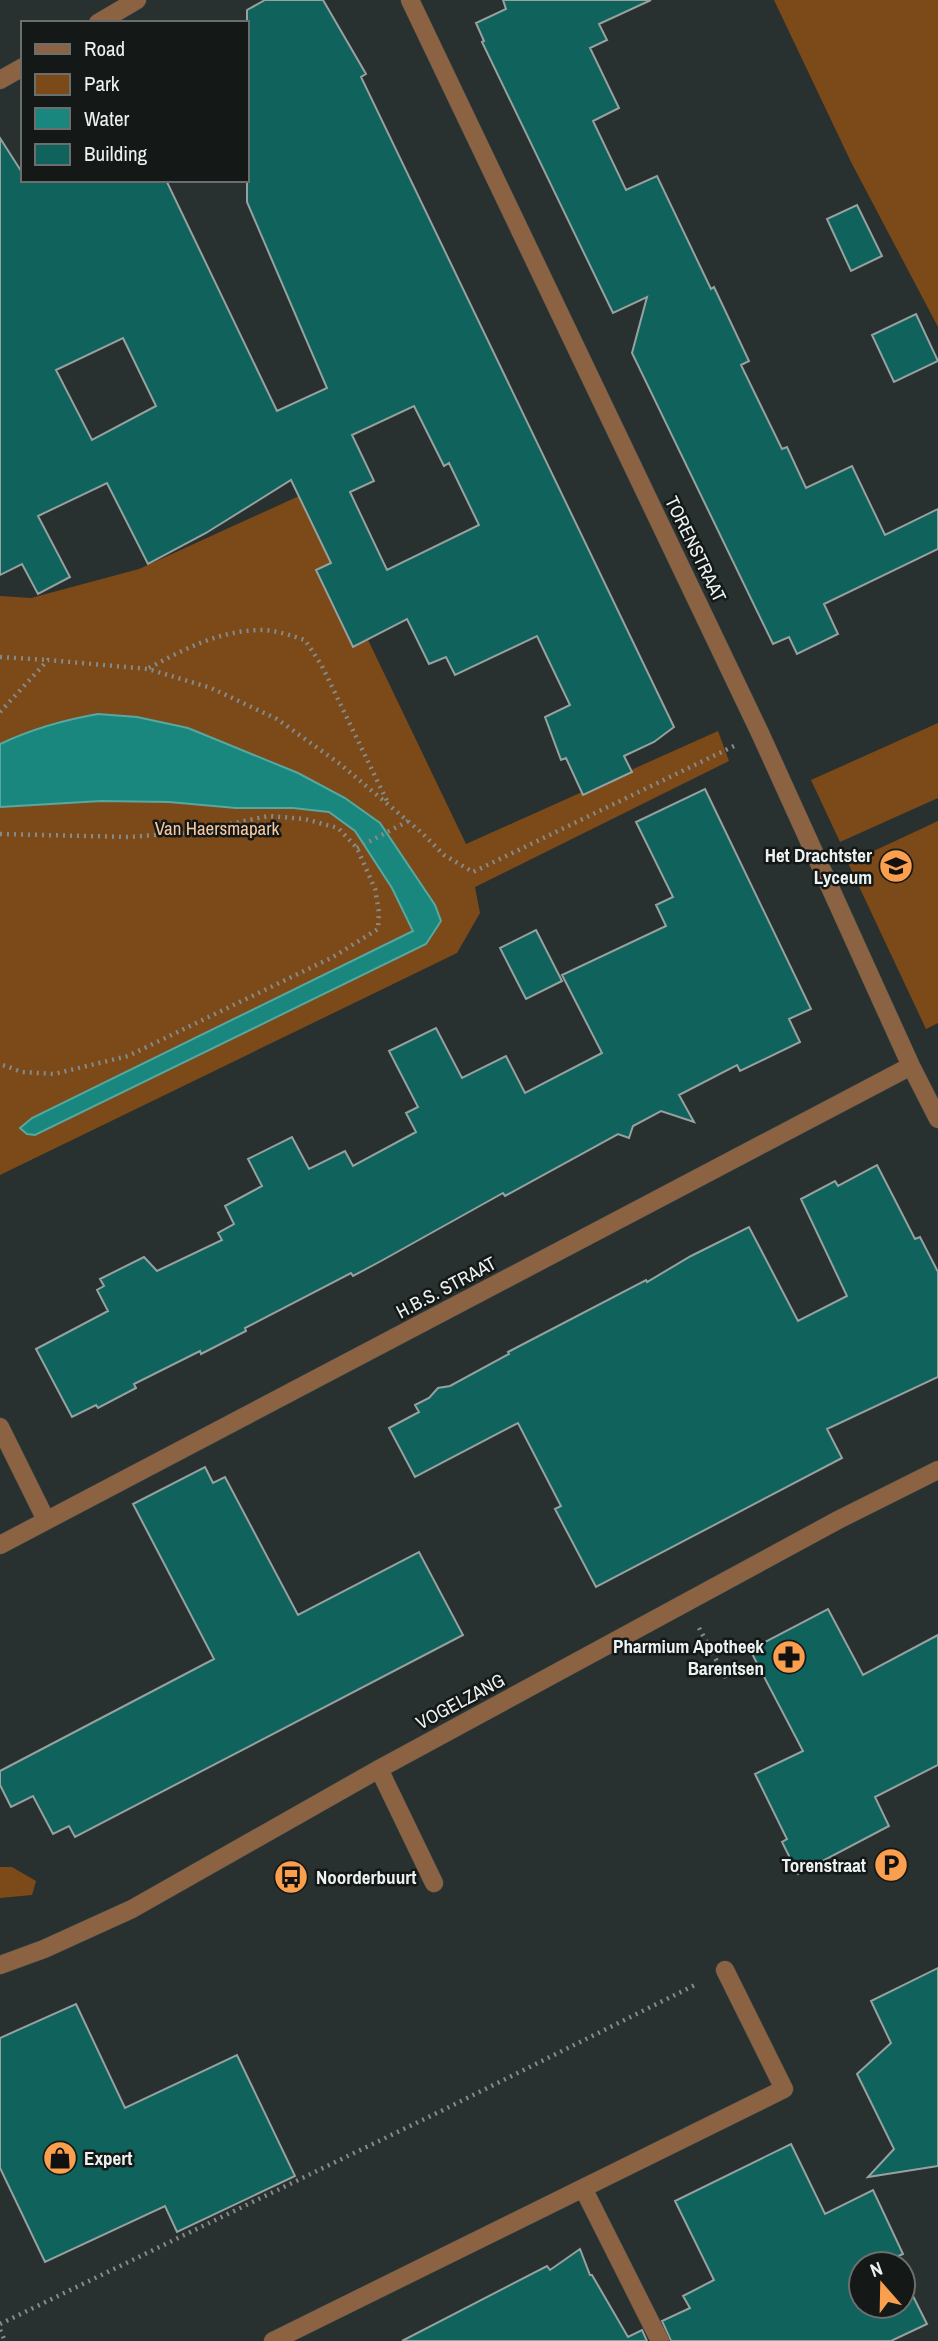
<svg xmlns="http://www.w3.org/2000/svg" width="938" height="2341" font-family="'Archivo Narrow',sans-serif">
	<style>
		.green { fill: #7c4919 }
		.water { fill: #19877e; stroke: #58a7a0; stroke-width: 2 }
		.building { fill: #0f635c; stroke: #97a19f; stroke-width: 2; fill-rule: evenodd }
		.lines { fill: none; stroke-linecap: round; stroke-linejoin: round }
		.service-casing { stroke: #444c4b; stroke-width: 19 }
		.minor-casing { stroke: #444c4b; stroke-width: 19 }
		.tertiary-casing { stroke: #444c4b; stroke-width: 19 }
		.path { stroke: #848b8a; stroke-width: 4.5; stroke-dasharray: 2 5; stroke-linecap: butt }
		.service { stroke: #8b6343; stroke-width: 18 }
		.minor { stroke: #8b6343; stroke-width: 18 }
		.tertiary { stroke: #8b6343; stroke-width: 18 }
		.labels { text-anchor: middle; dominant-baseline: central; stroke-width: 5; stroke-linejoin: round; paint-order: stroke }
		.street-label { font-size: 19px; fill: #ecf2f1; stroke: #141817 }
		.park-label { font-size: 19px; fill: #f8c8a2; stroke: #141817 }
		.poi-label { font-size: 19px; font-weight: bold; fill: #ecf2f1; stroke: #141817; text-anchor: end }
	</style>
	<rect width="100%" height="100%" fill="#293130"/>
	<path class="green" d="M 774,0 L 938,0 L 938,327 L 851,162 Z
		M 299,496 L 466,844 L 718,731 L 729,761 L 475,887 L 480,913 L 457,953 L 0,1175 L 0,596 L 31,598 L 139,569 Z
		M 938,723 L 938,798 L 840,842 L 811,780 Z
		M 938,821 L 938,1023 L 926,1029 L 848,863 Z
		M 0,1867 L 12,1867 L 36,1881 L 32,1895 L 0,1898 Z"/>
	<path class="water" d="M 98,714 L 137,717 L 188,728 L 298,773 L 345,798 L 380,823 L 435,905 L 441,921 L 426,944 L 35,1135 L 27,1134 L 20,1128 L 32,1118 L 413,931 L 392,888 L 355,831 L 329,812 L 293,808 L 236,808 L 169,802 L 101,801 L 0,807 L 0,744 C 32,729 63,720 98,714 Z"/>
	<path class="building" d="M 265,0 L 323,0 L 366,74 L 361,77 L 674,727 L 654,742 L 624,756 L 632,772 L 583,795 L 566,758 L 561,760 L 545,717 L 570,705 L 537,636 L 455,675 L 446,657 L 429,664 L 407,619 L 353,647 L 316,570 L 331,563 L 291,480 L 206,533 L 148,564 L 107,483 L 38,516 L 70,577 L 38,594 L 22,564 L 0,575 L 0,138 L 23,174 L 23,180 L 166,180 L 277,411 L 327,388 L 247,202 L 247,10 ZM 123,338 L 156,406 L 92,440 L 56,370 ZM 414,406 L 444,466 L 449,463 L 479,525 L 387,570 L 350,492 L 374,481 L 352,435 Z
		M 503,0 L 651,0 L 599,24 L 607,40 L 590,48 L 619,108 L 593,121 L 626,190 L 657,176 L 711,289 L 714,287 L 749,361 L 741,365 L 782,449 L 787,447 L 806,488 L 852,466 L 885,535 L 938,509 L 938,549 L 824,604 L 838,634 L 797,654 L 789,637 L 773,644 L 632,353 L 647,297 L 613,313 L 482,42 L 484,41 L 476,23 L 506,9 Z
		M 857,205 L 882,256 L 851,271 L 827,219 Z
		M 916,314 L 938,361 L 894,382 L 872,335 Z
		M 705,789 L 811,1009 L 789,1019 L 800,1042 L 740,1071 L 737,1065 L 679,1095 L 694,1122 L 661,1111 L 633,1126 L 629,1138 L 618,1134 L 505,1196 L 503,1193 L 381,1261 L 353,1276 L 351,1273 L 245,1328 L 246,1331 L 201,1354 L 200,1351 L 134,1384 L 136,1388 L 98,1408 L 96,1405 L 72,1417 L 36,1349 L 108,1311 L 97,1290 L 104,1286 L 100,1279 L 144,1257 L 157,1271 L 222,1240 L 218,1233 L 234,1224 L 225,1206 L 262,1186 L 248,1159 L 292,1137 L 309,1169 L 345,1151 L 353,1166 L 416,1132 L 406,1113 L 418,1107 L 389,1051 L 436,1028 L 462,1078 L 506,1056 L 525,1093 L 602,1053 L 562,975 L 666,926 L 656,905 L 673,897 L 636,822 Z
		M 536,930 L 562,981 L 526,999 L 500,948 Z
		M 877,1165 L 915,1239 L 920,1237 L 938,1272 L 938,1377 L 827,1429 L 842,1458 L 596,1587 L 555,1509 L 561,1506 L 518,1423 L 415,1477 L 389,1428 L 419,1412 L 415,1405 L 429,1398 L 438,1388 L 450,1386 L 509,1354 L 508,1352 L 646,1280 L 647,1282 L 691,1256 L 749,1227 L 798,1321 L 847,1296 L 801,1199 L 835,1181 L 838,1186 Z
		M 205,1467 L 213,1483 L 225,1477 L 298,1615 L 419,1552 L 463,1635 L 75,1837 L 69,1826 L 53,1834 L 33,1796 L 11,1807 L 0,1785 L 0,1771 L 214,1659 L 133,1504 Z
		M 828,1609 L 863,1675 L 938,1635 L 938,1765 L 875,1797 L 889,1826 L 798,1874 L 782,1842 L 787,1839 L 755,1774 L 803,1751 L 750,1650 Z
		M 938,1968 L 938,2166 L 868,2177 L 894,2149 L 857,2074 L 891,2043 L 871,2001 Z
		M 76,2004 L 125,2108 L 237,2055 L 295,2176 L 177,2232 L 165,2206 L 45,2262 L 0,2168 L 0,2038 Z
		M 791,2144 L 825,2214 L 873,2190 L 903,2254 L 894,2258 L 897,2264 L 861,2264 L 861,2306 L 903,2306 L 903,2276 L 927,2324 L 891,2341 L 671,2341 L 662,2321 L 690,2308 L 683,2296 L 714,2280 L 675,2201 Z
		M 580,2249 L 590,2275 L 592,2275 L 628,2337 L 642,2330 L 647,2341 L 402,2341 L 547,2266 L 550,2270 Z"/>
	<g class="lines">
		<g class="service-casing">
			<path id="service" d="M 0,1427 L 46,1520
				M 379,1769 L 434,1883
				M 583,2188 L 660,2341
				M 273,2341 L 784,2089 L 725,1970"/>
		</g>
		<g class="minor-casing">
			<path id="minor" d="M 410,0 L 760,733 L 911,1066 L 938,1119
				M 98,23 L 137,0
				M 0,80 L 23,67
				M 0,1545 L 911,1066"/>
		</g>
		<g class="tertiary-casing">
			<path id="tertiary" d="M 0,1965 L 44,1949 L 132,1909 L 379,1769 L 838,1520 L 938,1470"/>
		</g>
		<path class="path" d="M 0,657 L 48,660
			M 149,668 C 184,649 221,630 262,630 C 276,630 292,636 305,640 L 322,666 L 388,803
			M 0,712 L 48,660 L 148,669 L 211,688 L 277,719 L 340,764 L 422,833 L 444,855 L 473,872 L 734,746
			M 0,834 L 128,837 L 183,833 L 269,816 L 305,819 L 338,828 L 357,848 L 375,889 L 379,912 L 378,929 L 333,957 L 128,1056 L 54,1074 L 22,1072 L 0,1064
			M 357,848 L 408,821
			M 699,1628 L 726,1678
			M 0,2324 L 439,2112 L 697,1984
			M 0,2330 L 5,2341"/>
		<use href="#service" class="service"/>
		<use href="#minor" class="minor"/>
		<use href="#tertiary" class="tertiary"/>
	</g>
	<defs>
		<g id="school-disc" transform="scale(1.75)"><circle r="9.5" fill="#fa9f4e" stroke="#141817"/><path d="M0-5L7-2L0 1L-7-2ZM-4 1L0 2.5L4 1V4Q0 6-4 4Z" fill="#111"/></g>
		<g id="pharmacy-disc" transform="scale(1.75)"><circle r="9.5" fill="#fa9f4e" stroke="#141817"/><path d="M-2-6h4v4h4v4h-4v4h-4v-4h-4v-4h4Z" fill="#111"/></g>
		<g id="parking-disc" transform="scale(1.75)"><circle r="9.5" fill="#fa9f4e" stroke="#141817"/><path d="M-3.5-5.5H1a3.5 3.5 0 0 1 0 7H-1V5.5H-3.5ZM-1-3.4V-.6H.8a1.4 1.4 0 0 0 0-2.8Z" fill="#111"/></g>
		<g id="bus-disc" transform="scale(1.75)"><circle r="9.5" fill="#fa9f4e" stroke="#141817"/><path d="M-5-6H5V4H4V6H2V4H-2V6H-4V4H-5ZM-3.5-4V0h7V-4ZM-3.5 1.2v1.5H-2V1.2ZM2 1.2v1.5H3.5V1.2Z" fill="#111"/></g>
		<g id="shop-disc" transform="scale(1.75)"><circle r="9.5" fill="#fa9f4e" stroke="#141817"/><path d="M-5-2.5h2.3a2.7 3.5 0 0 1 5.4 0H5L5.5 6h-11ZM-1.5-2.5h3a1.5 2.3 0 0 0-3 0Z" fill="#111"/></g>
	</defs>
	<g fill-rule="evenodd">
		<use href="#school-disc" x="896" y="866"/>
		<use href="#pharmacy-disc" x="789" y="1657"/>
		<use href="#parking-disc" x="891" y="1865"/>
		<use href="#bus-disc" x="291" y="1877"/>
		<use href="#shop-disc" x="60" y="2158"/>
	</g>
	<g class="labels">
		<g class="street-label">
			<text transform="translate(696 549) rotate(64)">TORENSTRAAT</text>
			<text transform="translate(446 1287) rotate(-28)">H.B.S. STRAAT</text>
			<text transform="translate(460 1701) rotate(-28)">VOGELZANG</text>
		</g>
		<g class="park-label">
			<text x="217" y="828">Van Haersmapark</text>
		</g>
		<g class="poi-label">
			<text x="872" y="855">Het Drachtster<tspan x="872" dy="22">Lyceum</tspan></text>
			<text x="764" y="1646">Pharmium Apotheek<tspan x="764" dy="22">Barentsen</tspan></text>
			<text x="866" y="1865">Torenstraat</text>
			<text x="316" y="1877" text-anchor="start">Noorderbuurt</text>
			<text x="84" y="2158" text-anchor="start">Expert</text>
		</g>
	</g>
	<rect x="21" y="21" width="228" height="161" fill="#141817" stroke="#6a6f6e" stroke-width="2"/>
	<rect x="35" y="44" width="35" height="10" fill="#8b6343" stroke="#6a6f6e" stroke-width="2"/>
	<text x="84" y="56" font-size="21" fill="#ecf2f1">Road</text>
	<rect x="35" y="74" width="35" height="21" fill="#7c4919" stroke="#6a6f6e" stroke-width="2"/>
	<text x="84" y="91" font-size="21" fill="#ecf2f1">Park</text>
	<rect x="35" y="108" width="35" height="21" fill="#19877e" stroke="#6a6f6e" stroke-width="2"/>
	<text x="84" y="126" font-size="21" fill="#ecf2f1">Water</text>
	<rect x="35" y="144" width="35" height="21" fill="#0f635c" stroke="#6a6f6e" stroke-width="2"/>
	<text x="84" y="161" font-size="21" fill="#ecf2f1">Building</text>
	<g transform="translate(882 2285) rotate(340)"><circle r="33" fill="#141817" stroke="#6a6f6e" stroke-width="2"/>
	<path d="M0-5L12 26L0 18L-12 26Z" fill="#fa9f4e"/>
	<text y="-10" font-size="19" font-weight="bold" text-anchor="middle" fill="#ecf2f1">N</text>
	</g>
</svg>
